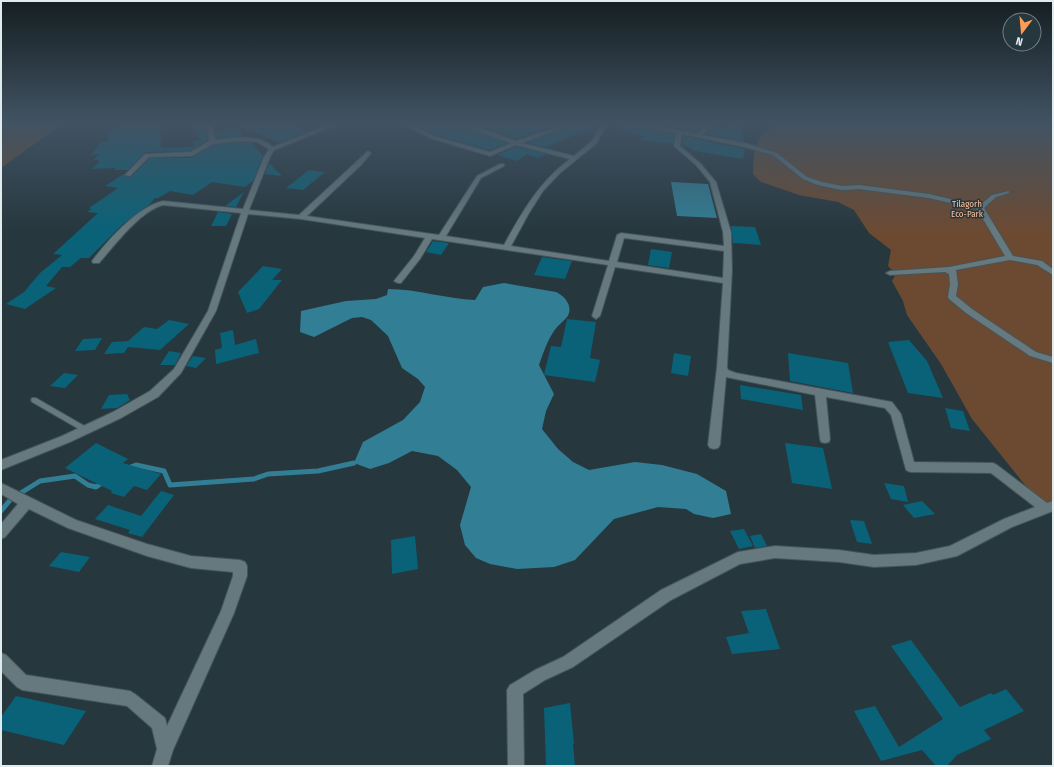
<svg xmlns="http://www.w3.org/2000/svg" width="1054" height="767" font-family="'Fira Sans Condensed',sans-serif">
	<style>
		.green { fill: #6c4a32 }
		.water { fill: #317e95 }
		.lines { fill: none; stroke-linecap: round; stroke-linejoin: round }
		.stream { stroke: #317e95; stroke-width: 5 }
		.building { fill: #0a6278 }
		.service-casing { stroke: #455459; stroke-width: 2 }
		.minor-casing { stroke: #455459; stroke-width: 2 }
		.service { fill: #65797f; fill-rule: evenodd }
		.minor { fill: #65797f; fill-rule: evenodd }
		.labels { text-anchor: middle; dominant-baseline: central; stroke-width: 3; stroke-linejoin: round; paint-order: stroke }
		.far-park-label { font-size: 9px; fill: #fec097; stroke: #26373e }
	</style>
	<rect width="100%" height="100%" fill="#26373e"/>
	<path class="green" d="M 1,124 L 62,124 L 1,168 Z
		M 777,124 L 1053,124 L 1053,507 L 1033,495 L 972,419 L 941,364 L 907,315 L 903,301 L 892,281 L 896,274 L 888,266 L 891,250 L 869,233 L 854,210 L 838,202 L 799,195 L 761,182 L 753,174 C 754,147 753,139 777,124 Z"/>
	<path class="water" d="M 671,182 L 708,184 L 717,218 L 677,216 Z
		M 504,283 L 556,292 C 565,296 574,307 567,317 C 563,322 558,325 554,331 C 547,341 543,354 539,365 L 554,394 L 546,411 L 542,429 L 558,449 L 573,462 L 589,470 L 635,462 L 662,465 L 697,474 L 726,491 L 731,514 L 713,518 L 694,514 L 686,509 L 658,507 L 614,519 L 575,560 L 554,567 L 517,569 L 490,564 L 476,558 L 465,545 L 460,525 L 471,487 L 457,470 L 438,456 L 412,451 L 389,463 L 370,469 L 354,463 L 363,442 L 403,420 L 420,402 L 425,387 L 418,379 L 402,368 L 388,336 L 371,320 L 362,317 L 352,318 L 314,337 L 300,332 L 301,311 L 346,301 L 376,299 L 387,295 L 388,289 C 418,289 446,299 475,300 L 483,287 Z"/>
	<g class="lines">
		<path class="stream" d="M 128,468 L 136,465 L 164,471 L 170,485 L 254,479 L 268,474 L 318,471 L 354,463
			M 1,511 L 11,499 L 40,481 L 75,476 L 88,485 L 96,487 L 105,481"/>
	</g>
	<path class="building" d="M 133,124 L 160,124 L 161,148 L 194,147 L 193,141 L 201,140 L 190,124 L 206,124 L 207,140 L 191,151 L 145,152 L 128,170 L 114,170 L 116,168 L 92,169 L 100,161 L 98,161 L 99,160 L 93,160 L 99,154 L 91,155 L 101,142 L 108,141 L 107,134 L 114,132 L 112,128 Z
		M 292,124 L 306,132 L 280,143 L 236,125 Z
		M 415,124 L 462,124 L 470,130 L 507,143 L 490,150 L 435,135 Z
		M 475,124 L 560,124 L 516,139 Z
		M 575,124 L 599,125 L 546,147 L 527,143 Z
		M 620,124 L 633,124 L 674,134 L 673,144 L 640,140 L 645,137 L 620,129 Z
		M 656,124 L 702,124 L 704,125 L 697,132 Z
		M 728,124 L 740,125 L 744,141 L 705,134 L 713,126 L 729,129 Z
		M 237,128 L 244,136 L 216,138 L 215,132 Z
		M 683,136 L 745,149 L 743,159 L 691,150 L 692,148 L 682,145 Z
		M 238,142 L 251,143 L 263,156 L 253,181 L 245,187 L 212,182 L 193,195 L 170,191 L 158,198 L 155,198 L 150,204 L 123,224 L 89,258 L 81,258 L 70,267 L 62,267 L 46,286 L 56,288 L 25,309 L 6,304 L 24,292 L 40,273 L 62,255 L 53,254 L 98,213 L 87,212 L 91,209 L 89,208 L 118,188 L 105,186 L 124,174 L 125,176 L 131,177 L 150,158 L 192,158 L 213,145 Z
		M 516,147 L 547,154 L 537,158 L 527,154 L 517,161 L 497,155 Z
		M 269,163 L 282,176 L 265,174 Z
		M 309,170 L 325,172 L 303,190 L 286,188 Z
		M 244,192 L 236,207 L 225,206 Z
		M 218,212 L 232,214 L 226,226 L 211,226 Z
		M 731,226 L 755,227 L 761,245 L 733,243 Z
		M 433,241 L 449,243 L 441,255 L 426,252 Z
		M 651,249 L 672,252 L 669,268 L 648,265 Z
		M 542,257 L 572,261 L 565,279 L 534,275 Z
		M 263,266 L 282,269 L 272,280 L 282,280 L 259,309 L 247,313 L 238,292 Z
		M 567,319 L 596,322 L 590,358 L 600,360 L 595,382 L 544,375 L 551,346 L 561,347 Z
		M 169,320 L 189,324 L 160,350 L 128,347 L 124,353 L 104,354 L 112,342 L 128,341 L 144,327 L 157,329 Z
		M 233,330 L 235,345 L 256,339 L 259,353 L 216,364 L 215,350 L 222,348 L 220,333 Z
		M 102,338 L 95,350 L 75,351 L 83,339 Z
		M 909,340 L 927,361 L 943,398 L 908,393 L 888,342 Z
		M 169,351 L 181,353 L 175,365 L 160,365 Z
		M 674,353 L 691,356 L 688,376 L 671,373 Z
		M 788,353 L 848,363 L 853,393 L 790,381 Z
		M 193,356 L 206,358 L 196,368 L 186,366 Z
		M 64,373 L 78,375 L 65,388 L 50,386 Z
		M 740,385 L 801,395 L 803,410 L 741,399 Z
		M 127,394 L 130,400 L 117,408 L 101,409 L 109,395 Z
		M 945,408 L 963,411 L 970,431 L 951,428 Z
		M 96,443 L 128,459 L 123,463 L 161,474 L 147,490 L 134,486 L 124,497 L 111,493 L 112,491 L 65,468 Z
		M 785,443 L 823,448 L 832,489 L 792,483 Z
		M 884,483 L 904,486 L 908,502 L 891,499 Z
		M 161,491 L 174,495 L 142,537 L 128,533 L 130,530 L 95,519 L 108,505 L 141,516 Z
		M 922,501 L 935,514 L 914,518 L 903,505 Z
		M 850,520 L 864,521 L 872,544 L 857,542 Z
		M 744,529 L 753,546 L 739,549 L 730,531 Z
		M 761,534 L 767,546 L 755,548 L 750,536 Z
		M 415,536 L 418,569 L 392,574 L 391,540 Z
		M 61,552 L 90,557 L 79,572 L 49,566 Z
		M 766,609 L 780,649 L 732,654 L 726,637 L 749,633 L 741,611 Z
		M 911,640 L 960,707 L 991,693 L 993,695 L 1006,689 L 1024,711 L 984,730 L 991,739 L 957,755 L 947,766 L 936,766 L 922,750 L 881,761 L 854,711 L 875,706 L 899,747 L 943,719 L 891,646 Z
		M 16,696 L 86,711 L 64,745 L 1,730 L 1,717 Z
		M 570,703 L 574,743 L 573,744 L 575,766 L 546,766 L 544,708 Z"/>
	<g class="lines">
		<g class="service-casing">
			<path id="service" d="M 32,398 L 36,398 L 88,428 L 89,430 L 88,432 L 84,432 L 32,402 L 31,400 Z"/>
		</g>
		<g class="minor-casing">
			<path id="minor" d="M 207,124 L 213,124 L 215,140 C 233,138 257,133 273,147 L 330,124 L 339,124 L 274,150 L 270,157 L 249,210 L 299,215 L 368,151 L 371,153 L 361,165 L 307,216 L 439,235 L 477,176 L 500,164 L 504,164 L 504,166 L 481,178 L 446,236 L 504,245 C 522,212 539,182 570,159 L 516,145 L 490,156 L 430,138 L 403,124 L 411,124 L 434,136 L 490,152 L 511,143 L 470,129 L 463,124 L 470,124 L 516,141 L 565,124 L 574,124 L 522,143 L 574,156 L 592,141 L 601,124 L 607,124 L 596,144 L 560,173 L 543,191 L 529,213 L 511,246 L 609,261 L 617,235 L 621,233 L 724,246 L 723,232 L 710,182 L 696,165 L 674,146 L 676,133 L 634,124 L 647,124 L 697,134 L 707,124 L 713,124 L 702,135 L 745,143 L 777,153 L 807,177 L 822,182 L 842,186 L 859,185 L 929,194 L 979,206 L 992,195 L 1009,191 L 1009,193 L 996,197 L 984,208 L 1013,256 L 1042,261 L 1053,269 L 1053,275 L 1037,265 L 1010,260 L 956,270 L 958,284 L 956,296 L 972,309 L 1036,352 L 1053,357 L 1053,363 L 1030,356 L 966,313 L 949,299 L 948,297 L 950,284 L 949,274 L 945,272 L 890,275 L 886,273 L 890,271 L 949,267 L 1005,256 L 977,209 L 929,198 L 859,189 L 842,190 L 818,185 L 803,179 L 773,155 L 744,147 L 682,134 L 680,146 L 700,163 L 716,182 L 731,232 L 732,270 L 727,367 L 728,370 L 736,373 L 892,402 L 901,414 L 914,462 L 993,463 L 997,465 L 1047,503 L 1053,501 L 1053,511 L 1012,527 L 957,556 L 916,565 L 874,567 L 839,562 L 775,558 L 740,564 L 671,600 L 573,667 L 545,680 L 523,694 L 524,766 L 508,766 L 507,690 L 510,685 L 535,670 L 563,657 L 661,590 L 738,552 L 775,546 L 839,550 L 874,555 L 916,553 L 950,546 L 1004,519 L 1035,507 L 991,473 L 910,472 L 906,470 L 891,415 L 885,408 L 826,397 L 830,439 L 829,442 L 825,443 L 821,442 L 820,439 L 815,395 L 726,377 L 720,445 L 718,448 L 714,449 L 710,448 L 708,445 L 717,367 L 723,283 L 615,267 L 600,316 L 596,319 L 592,316 L 608,265 L 432,239 L 420,259 L 401,283 L 398,283 L 394,281 L 414,256 L 425,238 L 301,219 L 248,214 L 216,311 L 181,373 L 158,397 L 121,418 L 70,442 L 1,470 L 1,460 L 62,436 L 113,412 L 150,391 L 174,369 L 208,311 L 241,213 L 163,205 C 140,211 115,245 99,263 L 93,263 L 92,261 C 108,240 137,207 163,201 L 243,209 L 264,157 L 269,149 L 257,142 L 238,141 L 213,144 L 192,156 L 149,157 L 130,176 L 125,175 L 145,154 L 191,152 L 209,141 ZM 624,238 L 724,251 L 723,278 L 617,262 Z
				M 1,483 L 76,520 L 147,544 L 191,556 L 240,560 L 245,562 L 247,566 L 247,576 L 234,613 L 173,750 L 168,766 L 152,766 L 157,749 L 152,728 L 127,706 L 22,690 L 17,687 L 1,671 L 1,653 L 6,655 L 26,675 L 130,691 L 135,694 L 165,718 L 167,726 L 221,611 L 233,576 L 233,572 L 191,568 L 147,556 L 68,528 L 29,509 L 5,537 L 1,539 L 1,524 L 18,504 L 1,494 Z"/>
		</g>
		<use href="#service" class="service"/>
		<use href="#minor" class="minor"/>
	</g>
	<linearGradient id="sky" x2="0" y2="1"><stop stop-color="#151e22"/><stop offset="0.53" stop-color="#415363"/><stop offset="1" stop-color="#415363" stop-opacity="0"/></linearGradient>
	<rect width="1054" height="232" fill="url(#sky)"/>
	<g class="labels">
		<g class="far-park-label">
			<text x="967" y="204">Tilagorh<tspan x="967" dy="10">Eco-Park</tspan></text>
		</g>
	</g>
	<rect width="1054" height="767" fill="none" stroke="#e0ebee" stroke-width="4"/>
	<g transform="translate(1022 32) rotate(196)"><circle r="19" fill="#26373e" stroke="#707f84"/>
	<path d="M0-3L7 15L0 10L-7 15Z" fill="#fd9c55"/>
	<text y="-6" font-size="11" font-weight="bold" text-anchor="middle" fill="#e0ebee">N</text>
	</g>
</svg>
